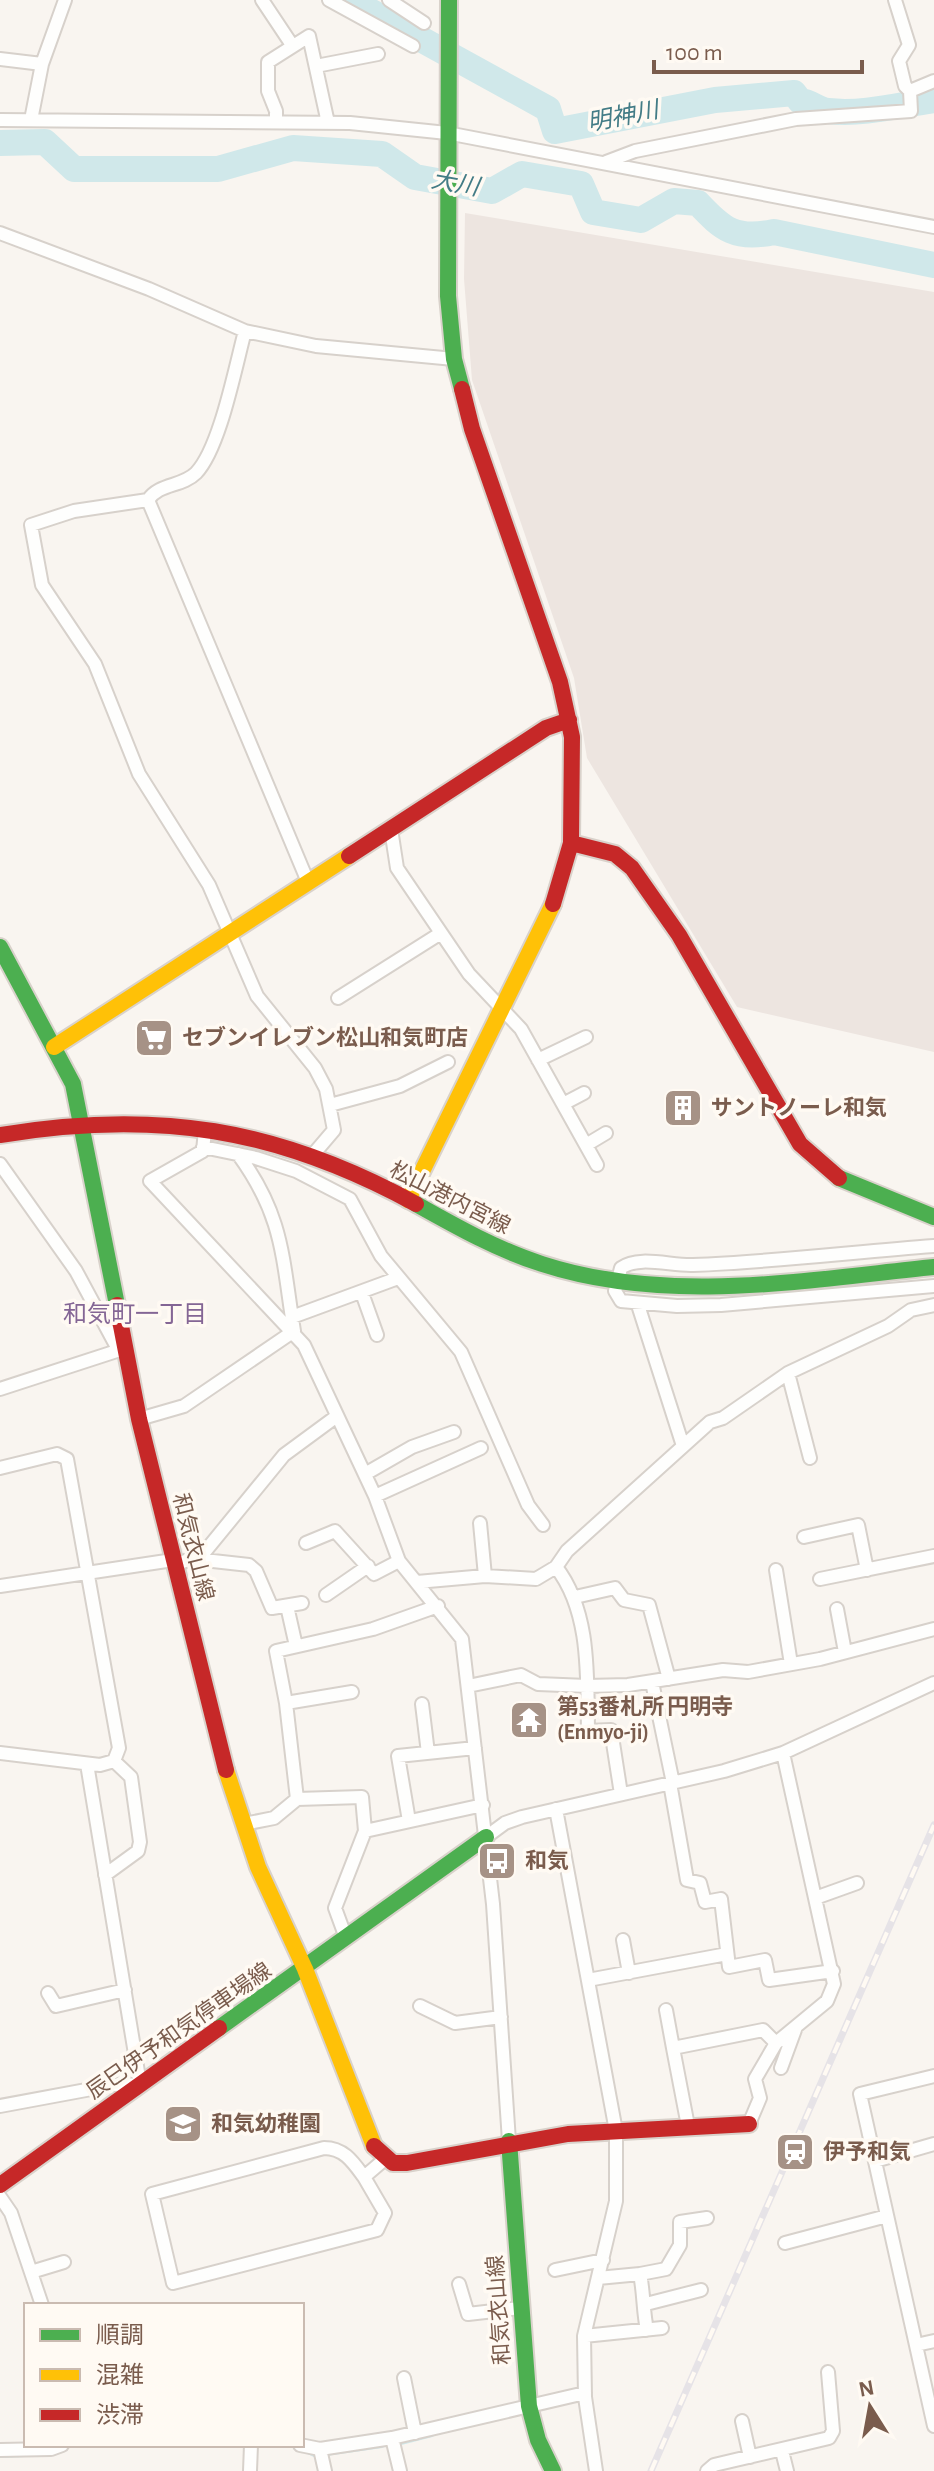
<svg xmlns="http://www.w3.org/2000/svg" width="934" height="2471" font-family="'Alegreya Sans','Noto Sans JP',sans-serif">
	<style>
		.industrial { fill: #ede5e0 }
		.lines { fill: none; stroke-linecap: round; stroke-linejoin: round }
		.stream { stroke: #d0e8ea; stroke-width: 4 }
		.river { stroke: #d0e8ea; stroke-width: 26 }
		.street-casing { stroke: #d7d1cb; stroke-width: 16 }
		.fast-casing { stroke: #d9d2cb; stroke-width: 20 }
		.slow-casing { stroke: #d9d2cb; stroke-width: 20 }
		.jam-casing { stroke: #d9d2cb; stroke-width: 20 }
		.street { stroke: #fefefd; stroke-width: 12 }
		.fast { stroke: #4caf50; stroke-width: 16 }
		.slow { stroke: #ffc107; stroke-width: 16 }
		.jam { stroke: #c62828; stroke-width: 16 }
		.rail-casing { stroke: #e6e3e7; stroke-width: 7 }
		.rail { stroke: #fffaf3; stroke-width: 4; stroke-dasharray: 12; stroke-linecap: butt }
		.labels { text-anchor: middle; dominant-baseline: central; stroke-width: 7; stroke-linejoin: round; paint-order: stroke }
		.poi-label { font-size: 22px; font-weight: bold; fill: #7a5c4d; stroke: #fffaf3; text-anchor: start }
		.street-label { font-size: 22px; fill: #7a5c4d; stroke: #fffaf3 }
		.water-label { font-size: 24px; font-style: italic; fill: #437c86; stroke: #fffaf3 }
		.neighbourhood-label { font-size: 24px; fill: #846695; stroke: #fffaf3 }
	</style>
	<rect width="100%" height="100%" fill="#f9f5f0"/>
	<path class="industrial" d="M 465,213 L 934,292 L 934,1052 L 737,1007 L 587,758 L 574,678 L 472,380 L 464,279 Z"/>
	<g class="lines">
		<path class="stream" d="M 401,2443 L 432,2435
			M 293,2445 L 314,2455
			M 326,2454 L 382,2446
			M 0,2456 L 24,2455"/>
		<path class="river" d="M 350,0 L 548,109 L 555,131 L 715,100 L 794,93 L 800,101 C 812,102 817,110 828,111 C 863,115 899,105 934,100
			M 0,143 L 45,142 L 74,169 L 218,169 L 293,148 L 382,154 L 415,177 L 492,191 L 522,174 L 581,184 L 593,212 L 641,220 L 674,201 L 698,203 C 723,230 736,240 774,232 L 934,265"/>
		<g class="street-casing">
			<path id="street" d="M 262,0 L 292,45
				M 329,0 L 413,46
				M 389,0 L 424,23
				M 895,0 L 909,45 L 899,61 L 905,86 L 910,91
				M 0,59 L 42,64
				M 316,66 L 378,54
				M 0,120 L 350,123 L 447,133 L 934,227
				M 31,120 L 42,64 L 65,0
				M 276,122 L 276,111 L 268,91 L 268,62 L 309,36 L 328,123
				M 606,162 L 635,151 L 796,119 L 911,111 L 910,91 L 934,81
				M 0,233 L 149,289 L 245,331 L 316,346 L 454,359
				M 245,331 C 235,368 220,448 196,473 C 182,487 159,483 148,500 L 308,882
				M 148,500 L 74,511 L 31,525 L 42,585 L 95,664 L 139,774 L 209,885 L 257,996 L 315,1068 L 326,1089 L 334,1130 L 311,1157
				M 391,829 L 397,868 L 469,974 L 521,1029 L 597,1165
				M 338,998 L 441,933
				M 538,1060 L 586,1037
				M 563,1104 L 584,1093
				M 330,1105 L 400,1086 L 448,1062
				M 205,1130 L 203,1151 L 150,1181 L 304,1345 L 375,1496 L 399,1561 L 462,1639 L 493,1904 L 509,2141
				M 586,1145 L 606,1133
				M 203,1147 L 256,1158 L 296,1171 L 350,1199 L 381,1256 L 461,1352 L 528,1505 L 543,1525
				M 0,1164 L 76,1271 L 119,1351
				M 934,1246 C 854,1252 773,1262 693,1265 C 671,1266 639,1255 621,1268 L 615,1291 L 621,1301 L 677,1306 L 721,1305 L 934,1286
				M 362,1293 L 377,1335
				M 638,1305 L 683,1446
				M 292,1317 L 398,1278
				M 788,1373 L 810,1458
				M 0,1389 L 123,1349
				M 139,1419 L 184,1406 L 294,1331 C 282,1257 284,1217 238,1154
				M 0,1468 L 57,1454 L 67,1459 L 119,1748 L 114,1761 L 100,1765 L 0,1753
				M 365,1474 L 412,1447 L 454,1432
				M 375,1496 L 481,1448
				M 480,1523 L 485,1576
				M 804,1537 L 858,1525 L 867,1570
				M 306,1543 L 335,1531 L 374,1574 L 399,1561
				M 195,1559 L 249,1565 L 256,1571 L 272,1608 L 302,1603
				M 175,1565 L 203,1554 L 284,1455 L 337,1416
				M 556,1567 C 591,1612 587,1677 588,1731 L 611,1730 L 621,1794
				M 776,1570 L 791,1664
				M 820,1579 L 934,1556
				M 417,1582 L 485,1576 L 536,1579 L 556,1567 L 567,1551 L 710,1422 L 723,1418 L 788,1373 L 888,1326 L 911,1310 L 934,1305
				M 0,1586 L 173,1560
				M 326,1595 L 368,1566
				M 575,1597 L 615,1588 L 624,1600 L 649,1605 L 669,1679
				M 287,1606 L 296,1646
				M 837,1609 L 845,1652
				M 652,1682 L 673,1783
				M 468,1686 L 521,1675 L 538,1684 L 587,1686 L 628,1685 L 723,1670 L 748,1672 L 820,1659 L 934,1629
				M 286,1703 L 352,1692
				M 422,1704 L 428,1753
				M 670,1783 L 687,1880 L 700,1883 L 705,1902 L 721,1899 L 729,1967 L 765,1960 L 769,1980 L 833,1971
				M 297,1799 L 362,1797 L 365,1831 L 335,1908 L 346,1938
				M 556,1809 L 616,2131 L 616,2201 L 584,2336 L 585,2397 L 596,2471
				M 409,1821 L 398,1756 L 475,1748
				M 244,1824 L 274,1818 L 297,1799 L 286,1703 L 276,1651 L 373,1629 L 438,1606
				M 365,1831 L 483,1805
				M 486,1837 L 505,1823 L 522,1817 L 724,1771 L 783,1753 L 934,1683
				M 105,1875 L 138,1851 L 140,1842 L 131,1777 L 114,1761
				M 818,1897 L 857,1883
				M 623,1940 L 629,1973
				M 588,1980 L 727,1954
				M 48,1993 L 56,2006 L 125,1990
				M 420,2006 L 455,2023 L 501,2017
				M 666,2010 L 673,2048
				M 781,2068 L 796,2027
				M 934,2076 L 860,2094 L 934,2426
				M 0,2106 L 113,2085 L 140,2084 L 87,1764
				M 749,2124 L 760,2098 L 755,2079 L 776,2043 L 827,2001 L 834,1984 L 783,1753
				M 688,2126 L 673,2048 L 763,2030 L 776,2043
				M 875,2161 L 934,2144
				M 364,2177 L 385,2213 L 377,2230 L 173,2283 L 152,2194 L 324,2148 C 344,2148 353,2162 364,2177 L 385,2159
				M 0,2197 L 11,2213 L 42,2305
				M 785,2243 L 887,2216
				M 555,2270 L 603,2260
				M 31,2272 L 64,2262
				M 598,2278 L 640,2274
				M 459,2284 L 468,2314 L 520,2308
				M 646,2304 L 701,2290
				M 647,2330 C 643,2311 644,2294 640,2274 L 666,2269 L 680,2245 L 680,2222 L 707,2218
				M 584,2336 L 662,2328
				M 916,2345 L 934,2341
				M 404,2378 L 415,2433
				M 742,2421 L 750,2457
				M 392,2438 L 400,2471
				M 300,2445 L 320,2449
				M 0,2450 L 51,2449 L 62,2445
				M 782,2451 L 787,2471
				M 250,2471 L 251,2445
				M 325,2471 L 320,2449 L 392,2438 L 585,2393
				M 707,2471 L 714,2465 L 829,2438 L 833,2431 L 828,2372"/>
		</g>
		<g class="fast-casing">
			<path id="fast" d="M 449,0 L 448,296 L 454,359 L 462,389
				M 0,947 L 73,1084 L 117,1305
				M 839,1178 L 934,1217
				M 416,1204 C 457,1227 498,1250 542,1264 C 668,1305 806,1280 934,1267
				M 219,2028 L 486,1837
				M 509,2141 L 529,2406 L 538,2440 L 553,2471"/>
		</g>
		<g class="slow-casing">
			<path id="slow" d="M 54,1047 L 349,856
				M 408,1200 L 553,904
				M 226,1770 L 258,1867 L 305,1969 L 374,2146"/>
		</g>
		<g class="jam-casing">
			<path id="jam" d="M 462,389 L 472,429 L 560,682 L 572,737 L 571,843 L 553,904
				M 571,843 L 615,854 L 632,868 L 679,935 L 800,1144 L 839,1178
				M 349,856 L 546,728 L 569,720
				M 0,1135 C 156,1109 277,1128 416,1204
				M 117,1305 L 139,1419 L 226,1770
				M 374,2146 L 393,2163 L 407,2163 L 568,2134 L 749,2124
				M 0,2185 L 219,2028"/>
		</g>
		<use href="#street" class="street"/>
		<use href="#fast" class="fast"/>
		<use href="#slow" class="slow"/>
		<use href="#jam" class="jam"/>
		<g class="rail-casing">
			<path id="rail" d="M 651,2471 L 934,1825"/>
		</g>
		<use href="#rail" class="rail"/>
	</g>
	<defs>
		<g id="supermarket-square" transform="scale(2)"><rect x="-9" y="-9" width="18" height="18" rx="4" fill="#a69286" stroke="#fffaf3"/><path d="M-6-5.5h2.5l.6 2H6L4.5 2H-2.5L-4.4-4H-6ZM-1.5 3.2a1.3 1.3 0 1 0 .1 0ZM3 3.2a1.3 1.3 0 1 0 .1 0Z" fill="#fff"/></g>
		<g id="building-square" transform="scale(2)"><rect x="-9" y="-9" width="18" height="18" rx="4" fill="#a69286" stroke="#fffaf3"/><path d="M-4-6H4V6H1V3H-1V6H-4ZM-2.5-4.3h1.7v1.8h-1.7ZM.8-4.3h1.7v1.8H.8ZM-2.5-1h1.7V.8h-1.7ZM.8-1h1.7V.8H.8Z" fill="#fff"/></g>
		<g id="temple-square" transform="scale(2)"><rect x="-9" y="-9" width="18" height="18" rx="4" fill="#a69286" stroke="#fffaf3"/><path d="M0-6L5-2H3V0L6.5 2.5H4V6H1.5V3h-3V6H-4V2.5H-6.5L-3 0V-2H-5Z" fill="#fff"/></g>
		<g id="bus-square" transform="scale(2)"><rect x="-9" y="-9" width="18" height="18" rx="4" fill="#a69286" stroke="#fffaf3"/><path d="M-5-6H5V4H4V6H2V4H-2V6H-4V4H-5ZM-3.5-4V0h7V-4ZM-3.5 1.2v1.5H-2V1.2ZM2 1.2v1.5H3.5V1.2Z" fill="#fff"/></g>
		<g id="school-square" transform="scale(2)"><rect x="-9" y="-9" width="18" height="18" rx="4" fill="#a69286" stroke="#fffaf3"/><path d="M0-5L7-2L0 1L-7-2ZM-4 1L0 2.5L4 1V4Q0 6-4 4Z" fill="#fff"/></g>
		<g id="station-square" transform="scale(2)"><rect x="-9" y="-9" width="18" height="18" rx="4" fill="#a69286" stroke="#fffaf3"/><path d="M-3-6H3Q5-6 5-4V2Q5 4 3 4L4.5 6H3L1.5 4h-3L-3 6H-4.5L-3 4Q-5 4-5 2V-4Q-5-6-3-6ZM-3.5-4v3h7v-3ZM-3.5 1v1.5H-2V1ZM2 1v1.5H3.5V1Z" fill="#fff"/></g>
	</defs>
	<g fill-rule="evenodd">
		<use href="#supermarket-square" x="154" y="1038"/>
		<use href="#building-square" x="683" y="1108"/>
		<use href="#temple-square" x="529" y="1720"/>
		<use href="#bus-square" x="497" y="1861"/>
		<use href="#school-square" x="183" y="2124"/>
		<use href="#station-square" x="795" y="2152"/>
	</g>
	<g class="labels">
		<g class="poi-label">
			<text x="182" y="1038">セブンイレブン松山和気町店</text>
			<text x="711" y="1108">サントノーレ和気</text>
			<text x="557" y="1707">第53番札所 円明寺<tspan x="557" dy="25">(Enmyo-ji)</tspan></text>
			<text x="525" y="1861">和気</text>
			<text x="211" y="2124">和気幼稚園</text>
			<text x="823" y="2152">伊予和気</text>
		</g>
		<g class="street-label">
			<text transform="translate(450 1198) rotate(27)">松山港内宮線</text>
			<text transform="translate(193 1547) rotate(76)">和気衣山線</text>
			<text transform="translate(179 2031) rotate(-35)">辰巳伊予和気停車場線</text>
			<text transform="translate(499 2310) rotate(-94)">和気衣山線</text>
		</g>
		<g class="water-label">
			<text transform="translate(623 117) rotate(-11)">明神川</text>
			<text transform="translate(455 184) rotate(10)">大川</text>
		</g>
		<g class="neighbourhood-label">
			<text x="135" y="1315">和気町一丁目</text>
		</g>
	</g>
	<rect x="24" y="2303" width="280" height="144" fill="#fffaf3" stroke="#cabbb1" stroke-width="2"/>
	<rect x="40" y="2329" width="40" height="12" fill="#4caf50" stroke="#cabbb1" stroke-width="2"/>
	<text x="96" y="2343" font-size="24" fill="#7a5c4d">順調</text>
	<rect x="40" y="2369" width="40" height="12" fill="#ffc107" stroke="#cabbb1" stroke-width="2"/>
	<text x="96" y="2383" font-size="24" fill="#7a5c4d">混雑</text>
	<rect x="40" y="2409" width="40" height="12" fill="#c62828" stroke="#cabbb1" stroke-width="2"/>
	<text x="96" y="2423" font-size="24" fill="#7a5c4d">渋滞</text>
	<g transform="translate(870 2407) rotate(349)" stroke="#fffaf3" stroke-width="6" paint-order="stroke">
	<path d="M0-6L14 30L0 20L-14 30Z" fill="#7a5c4d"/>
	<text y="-12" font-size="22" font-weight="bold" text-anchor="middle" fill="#7a5c4d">N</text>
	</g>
	<path d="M654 60v12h208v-12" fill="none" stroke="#7a5c4d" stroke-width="4"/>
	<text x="666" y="60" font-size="24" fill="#7a5c4d" stroke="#fffaf3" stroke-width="6" paint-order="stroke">100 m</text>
</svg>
